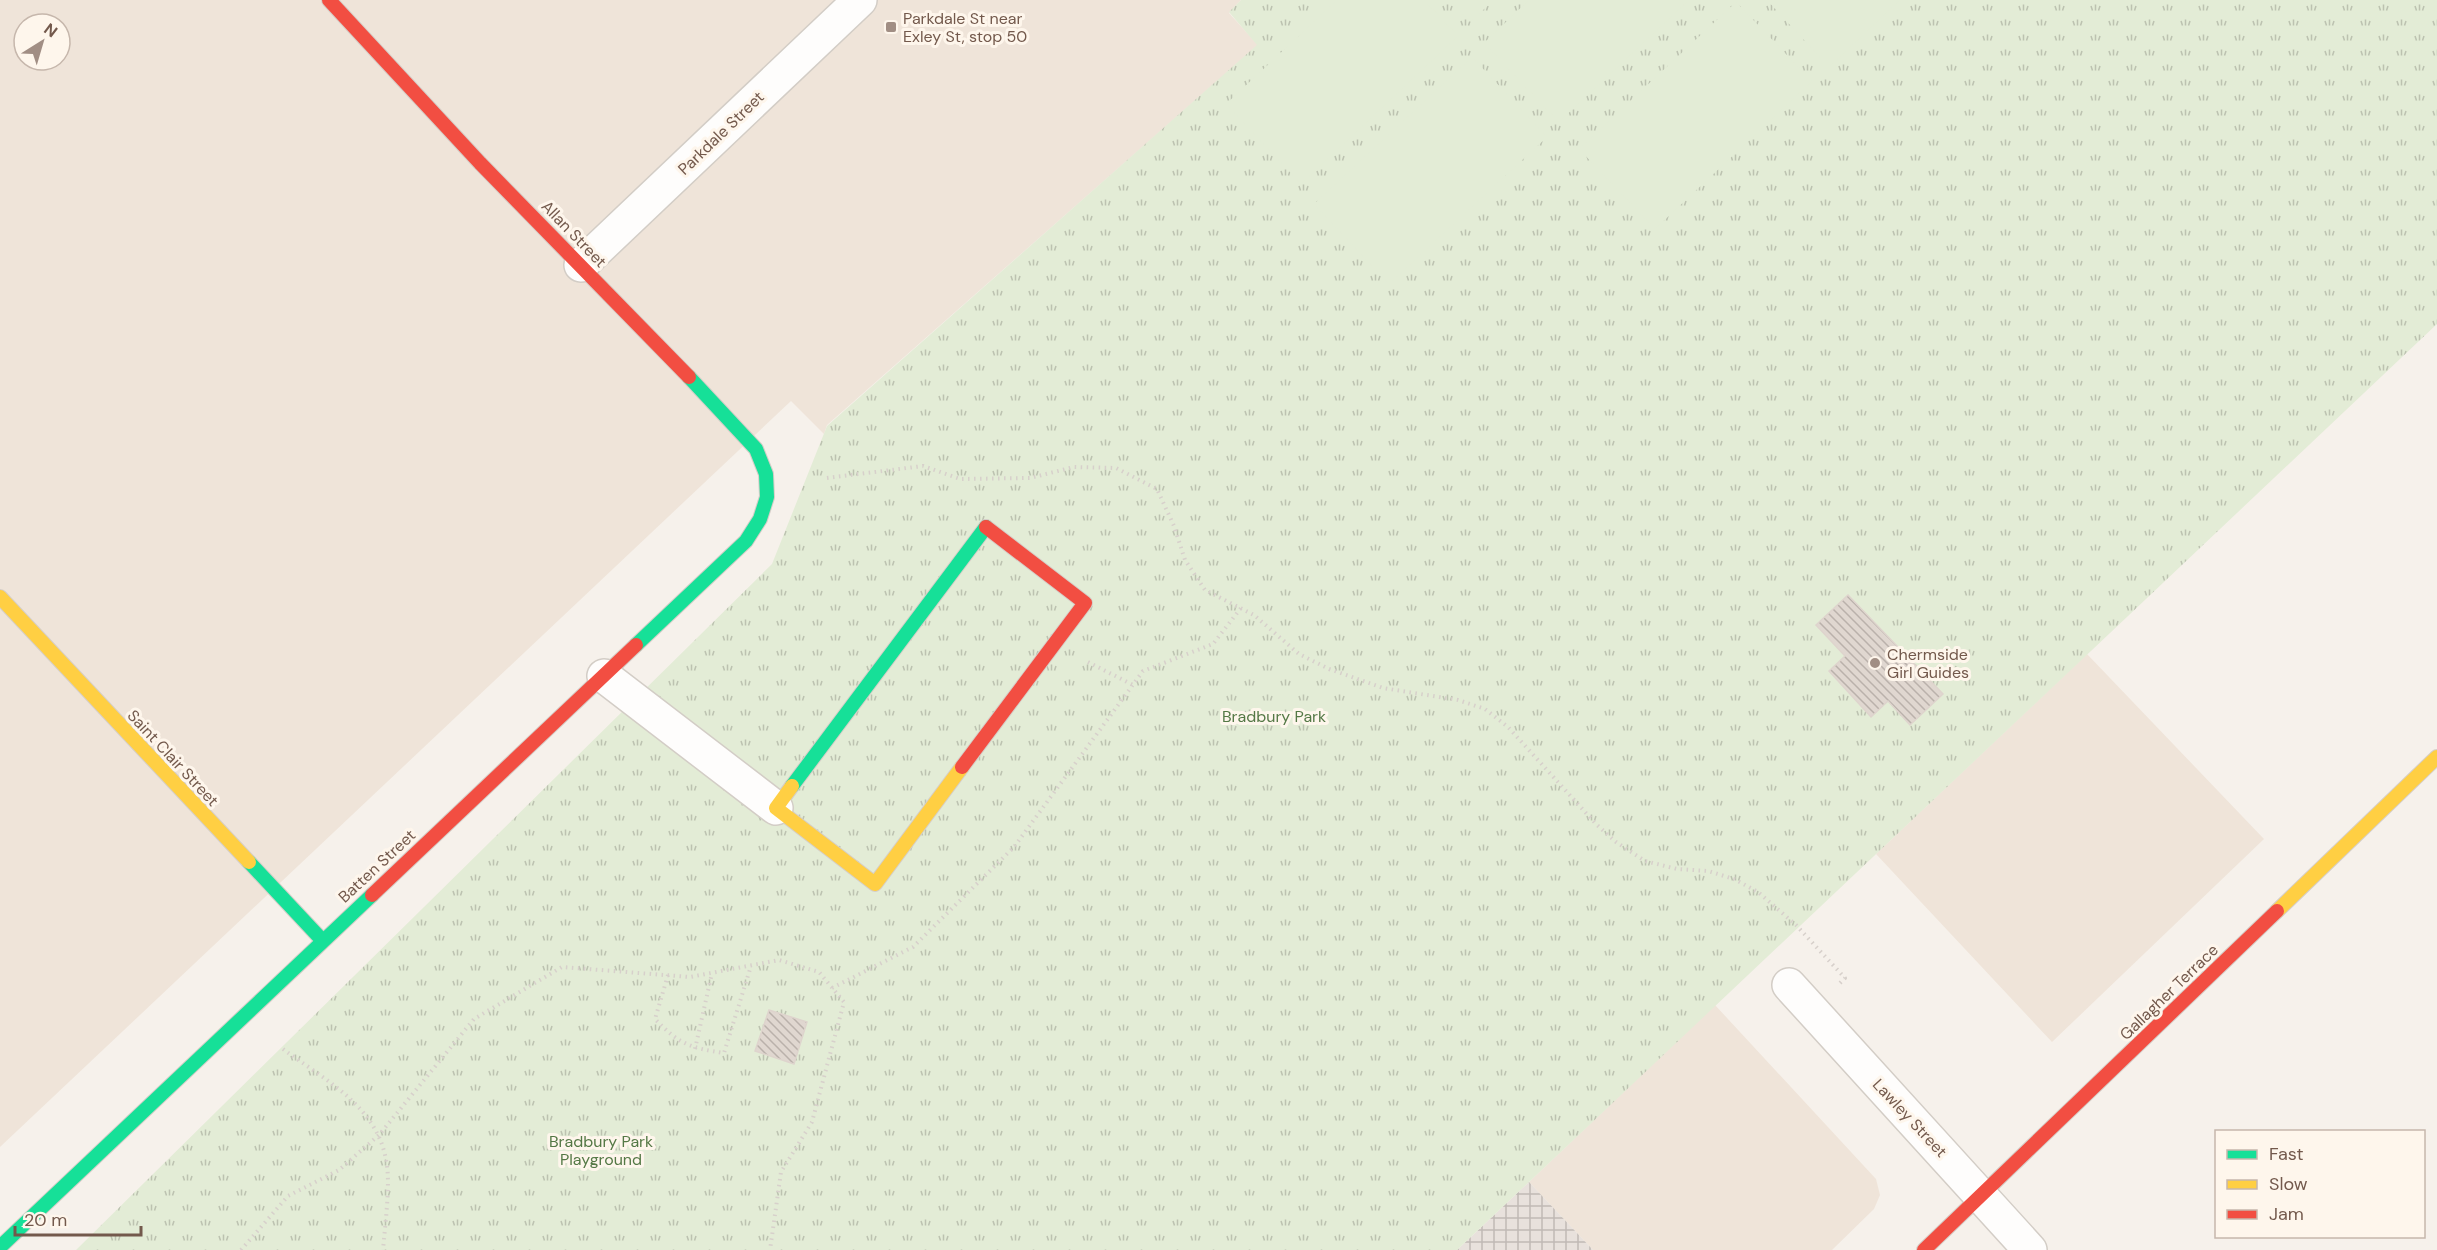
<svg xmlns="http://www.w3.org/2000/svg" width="2437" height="1250" font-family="'DM Sans',sans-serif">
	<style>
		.residential { fill: #efe4d9; fill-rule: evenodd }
		.industrial { fill: url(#industrial-grid) }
		.park { fill: url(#park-tufts) }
		.pitch { fill: #e3ecd6 }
		.building { fill: url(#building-back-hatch); stroke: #ded4cd; stroke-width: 1.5 }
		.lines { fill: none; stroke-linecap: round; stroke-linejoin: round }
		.street-casing { stroke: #d3cdc6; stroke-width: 36 }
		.fast-casing { stroke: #d5cec8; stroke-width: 16 }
		.slow-casing { stroke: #d5cec8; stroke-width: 16 }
		.jam-casing { stroke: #d5cec8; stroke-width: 16 }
		.path { stroke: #d7d0cb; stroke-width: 4; stroke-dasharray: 1.5 4.5; stroke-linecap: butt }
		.street { stroke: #fefdfc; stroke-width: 33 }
		.fast { stroke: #16e098; stroke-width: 14 }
		.slow { stroke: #ffcf43; stroke-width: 14 }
		.jam { stroke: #f24e42; stroke-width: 14 }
		.poi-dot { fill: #a18e84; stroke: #fef6ec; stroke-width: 2 }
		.labels { text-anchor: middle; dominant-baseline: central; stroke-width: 6; stroke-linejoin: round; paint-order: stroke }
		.poi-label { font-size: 16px; fill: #73594c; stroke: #fef6ec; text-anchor: start }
		.street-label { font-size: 16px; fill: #73594c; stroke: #fef6ec }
		.park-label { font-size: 16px; fill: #547845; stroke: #fef6ec }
	</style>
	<defs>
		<pattern id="industrial-grid" width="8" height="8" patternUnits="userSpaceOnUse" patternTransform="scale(1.5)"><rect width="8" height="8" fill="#e8e1dc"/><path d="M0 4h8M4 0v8" fill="none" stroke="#c0b9b5"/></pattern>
		<pattern id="park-tufts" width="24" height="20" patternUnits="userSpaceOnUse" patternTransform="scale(1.5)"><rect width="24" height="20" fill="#e3ecd6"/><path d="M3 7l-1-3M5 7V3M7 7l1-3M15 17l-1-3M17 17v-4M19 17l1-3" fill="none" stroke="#bcc2b0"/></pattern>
		<pattern id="building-back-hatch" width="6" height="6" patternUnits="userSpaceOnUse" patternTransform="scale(1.5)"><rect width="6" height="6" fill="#e0d7d0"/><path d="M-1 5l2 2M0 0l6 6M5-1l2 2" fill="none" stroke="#bab1ab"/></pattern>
	</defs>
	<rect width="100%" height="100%" fill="#f6f1eb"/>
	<path class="residential" d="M 0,0 L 1241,0 L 1229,13 L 1258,45 L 827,425 L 824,434 L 791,401 L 0,1147 ZM 24,24 L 60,24 L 60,60 L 24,60 Z
		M 2087,654 L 2264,839 L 2052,1042 L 1876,854 Z
		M 1715,1005 L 1876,1179 L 1880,1195 L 1874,1209 L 1832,1250 L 1593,1250 L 1529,1182 Z"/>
	<path class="industrial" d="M 1529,1182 L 1593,1250 L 1457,1250 Z"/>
	<path class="park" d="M 1241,0 L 2437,0 L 2437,324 L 1457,1250 L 76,1250 L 772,564 L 827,426 L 1257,45 L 1229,12 Z"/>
	<path class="pitch" d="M 1337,0 L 1424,0 L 1458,36 L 1301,184 L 1226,104 Z
		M 1450,0 L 1494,0 L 1470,22 Z
		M 1529,0 L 1689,0 L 1559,122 L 1484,43 Z
		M 1767,0 L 1900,0 L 1829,67 Z
		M 1736,2 L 1812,81 L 1655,229 L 1579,149 Z
		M 1472,57 L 1547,137 L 1389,284 L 1314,204 Z"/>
	<path class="building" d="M 1848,595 L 1943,694 L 1910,725 L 1888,701 L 1871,717 L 1829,671 L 1845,656 L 1816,625 Z
		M 769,1010 L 807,1022 L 794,1064 L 755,1051 Z"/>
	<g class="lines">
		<g class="street-casing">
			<path id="street" d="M 581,265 L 860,0
				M 604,676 L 776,808
				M 1789,985 L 2030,1250"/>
		</g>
		<g class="fast-casing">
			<path id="fast" d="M 636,645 L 746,541 L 760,519 L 767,497 L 766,474 L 756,449 L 689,377
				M 792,786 L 986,527
				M 249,862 L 322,940
				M 0,1247 L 372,895"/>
		</g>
		<g class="slow-casing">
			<path id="slow" d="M 0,597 L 249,862
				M 792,786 L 776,808 L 875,884 L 962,767
				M 2277,911 L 2437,757"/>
		</g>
		<g class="jam-casing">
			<path id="jam" d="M 329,0 L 480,163 L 689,377
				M 962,767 L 1085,603 L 986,527
				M 372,895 L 636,645
				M 1924,1250 L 2277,911"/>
		</g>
		<path class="path" d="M 827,478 L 923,466 L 960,479 L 1030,478 L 1074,467 L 1116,468 L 1157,489 L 1174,526 L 1185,560 L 1205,590 L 1254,615 L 1299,654 L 1329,669 L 1383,688 L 1458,700 L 1485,709 L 1508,727 L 1596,824 L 1616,842 L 1645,861 L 1677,869 L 1708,871 L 1734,879 L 1758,892 L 1796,925 L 1845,978 L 1840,983
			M 1088,662 L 1133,685
			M 668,975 L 655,1019 C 679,1044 690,1048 724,1053 L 751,966
			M 832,988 L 913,947 L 1014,847 L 1143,671 L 1213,644 L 1241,608
			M 283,1049 C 326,1081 380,1107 387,1166 C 390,1188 385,1226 383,1250
			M 695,1049 L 712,973
			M 241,1250 L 288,1196 L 339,1170 L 379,1135 L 474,1019 L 562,967 L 690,977 L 779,960 L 819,972 L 844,1002 L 812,1122 L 781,1172 L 770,1250"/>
		<use href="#street" class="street"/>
		<use href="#fast" class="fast"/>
		<use href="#slow" class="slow"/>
		<use href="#jam" class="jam"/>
	</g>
	<g class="poi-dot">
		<rect x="885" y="21" width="12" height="12" rx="3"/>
		<circle cx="1875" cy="663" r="6"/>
	</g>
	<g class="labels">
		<g class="poi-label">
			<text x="903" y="18">Parkdale St near<tspan x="903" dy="18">Exley St, stop 50</tspan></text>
			<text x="1887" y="654">Chermside<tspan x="1887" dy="18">Girl Guides</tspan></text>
		</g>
		<g class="street-label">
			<text transform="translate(721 133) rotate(-44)">Parkdale Street</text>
			<text transform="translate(574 234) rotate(46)">Allan Street</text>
			<text transform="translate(173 758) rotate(47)">Saint Clair Street</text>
			<text transform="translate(377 866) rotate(-43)">Batten Street</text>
			<text transform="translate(2169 992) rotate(-44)">Gallagher Terrace</text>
			<text transform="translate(1910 1118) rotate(47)">Lawley Street</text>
		</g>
		<g class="park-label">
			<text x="1274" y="716">Bradbury Park</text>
			<text x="601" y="1141">Bradbury Park<tspan x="601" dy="18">Playground</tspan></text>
		</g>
	</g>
	<rect x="2215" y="1130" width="210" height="108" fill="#fef6ec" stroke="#c6b7ac" stroke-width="1.5"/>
	<rect x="2227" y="1150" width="30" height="9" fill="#16e098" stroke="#c6b7ac" stroke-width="1.5"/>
	<text x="2269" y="1160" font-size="18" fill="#73594c">Fast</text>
	<rect x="2227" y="1180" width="30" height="9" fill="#ffcf43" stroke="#c6b7ac" stroke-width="1.5"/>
	<text x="2269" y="1190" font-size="18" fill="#73594c">Slow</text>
	<rect x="2227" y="1210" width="30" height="9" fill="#f24e42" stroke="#c6b7ac" stroke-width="1.5"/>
	<text x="2269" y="1220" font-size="18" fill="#73594c">Jam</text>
	<g transform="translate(42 42) rotate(37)"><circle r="28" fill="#fef6ec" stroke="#c6b7ac" stroke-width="1.5"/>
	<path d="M0-4.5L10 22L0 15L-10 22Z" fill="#a18e84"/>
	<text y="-9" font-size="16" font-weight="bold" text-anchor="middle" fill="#73594c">N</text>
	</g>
	<path d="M15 1226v9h126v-9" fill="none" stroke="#73594c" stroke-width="3"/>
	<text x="24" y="1226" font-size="18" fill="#73594c" stroke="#fef6ec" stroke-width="4.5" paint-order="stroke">20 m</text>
</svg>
